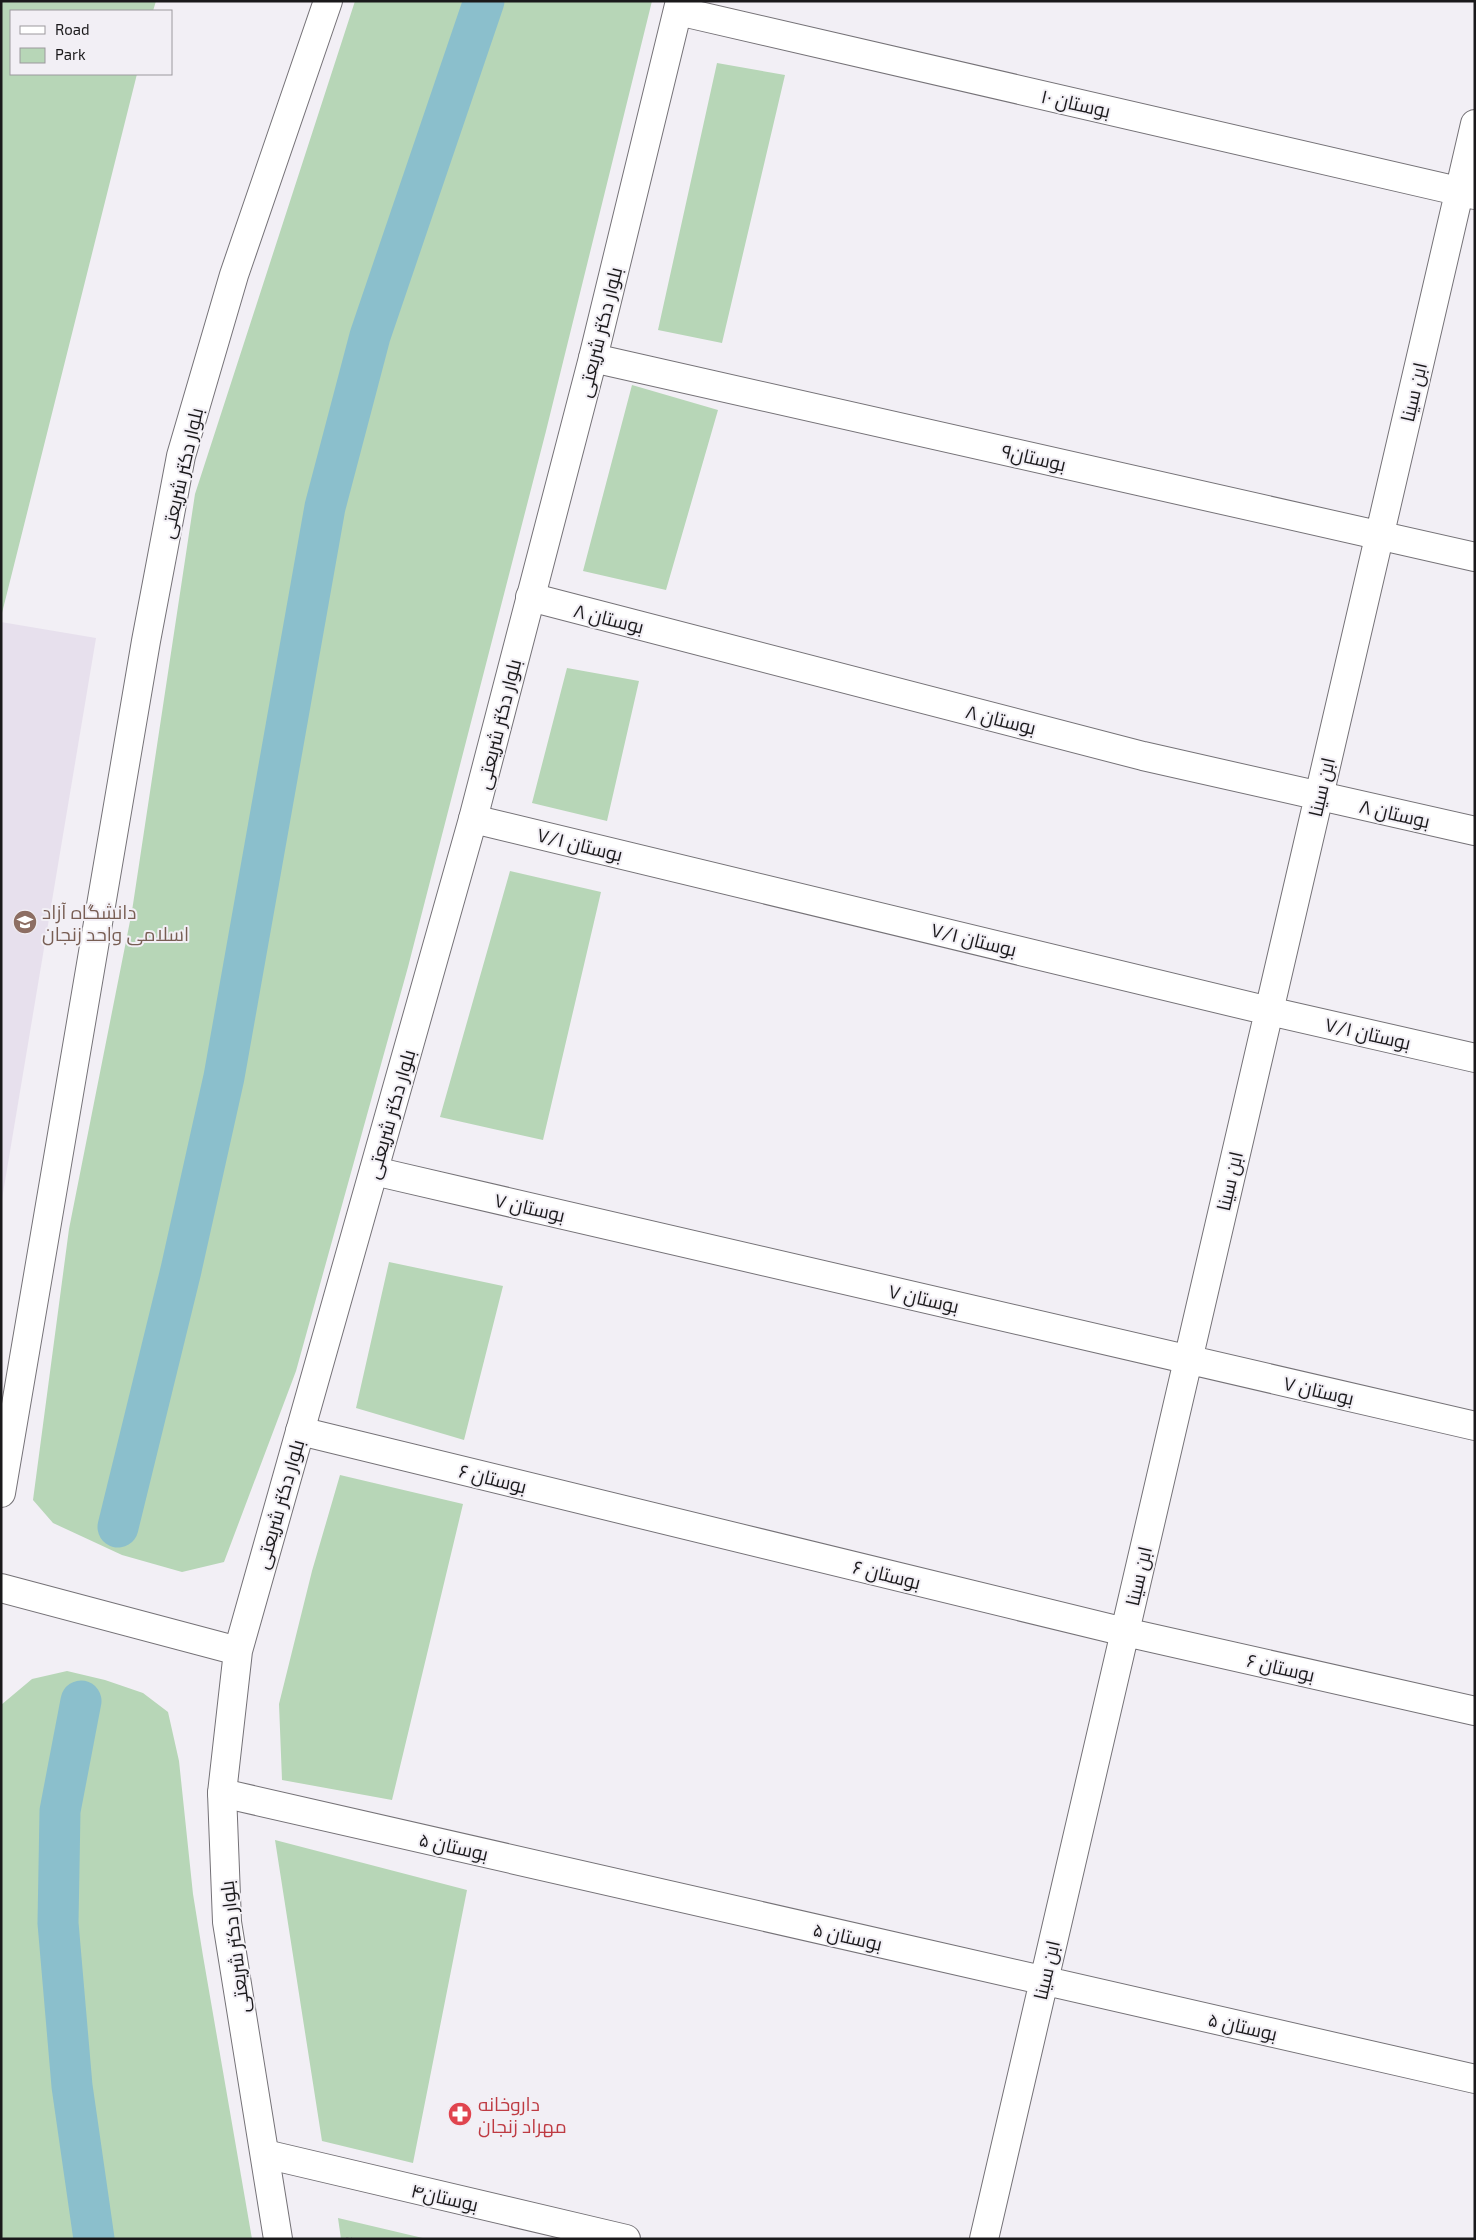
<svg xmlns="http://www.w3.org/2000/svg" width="1476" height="2240" font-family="'Exo 2',Cairo,sans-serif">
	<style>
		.built { fill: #e7e0ed }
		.green { fill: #b7d6b7 }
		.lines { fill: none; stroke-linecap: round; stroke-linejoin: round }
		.canal { stroke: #8bbfcc; stroke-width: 41 }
		.minor-casing { stroke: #757277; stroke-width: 30 }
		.major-casing { stroke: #757277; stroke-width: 30 }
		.path { stroke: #98969a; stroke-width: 3; stroke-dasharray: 2.5 2.5; stroke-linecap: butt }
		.minor { stroke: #fff; stroke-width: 28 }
		.major { stroke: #fff; stroke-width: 28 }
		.labels { text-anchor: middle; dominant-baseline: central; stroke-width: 4; stroke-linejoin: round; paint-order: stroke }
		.street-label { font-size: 19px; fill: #1a191b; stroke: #f2eff5 }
		.education-label { font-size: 19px; fill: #785e54; stroke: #f2eff5; text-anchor: start }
		.health-label { font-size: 19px; fill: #be3a42; stroke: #f2eff5; text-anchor: start }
	</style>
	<rect width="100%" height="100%" fill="#f2eff5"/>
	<path class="built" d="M 1,622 L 96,638 L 1,1205 Z"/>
	<path class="green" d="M 1,1 L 156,1 L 153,11 L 11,11 L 11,74 L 137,74 L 1,617 Z
		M 355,1 L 652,1 L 546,431 L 408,967 L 296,1371 L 224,1562 L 182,1572 L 122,1555 L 53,1523 L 33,1500 L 69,1229 L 132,911 L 195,494 Z
		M 717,63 L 785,75 L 722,343 L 658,330 Z
		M 632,385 L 718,410 L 666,590 L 583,571 Z
		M 567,668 L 639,681 L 607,821 L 532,803 Z
		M 510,871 L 601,892 L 543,1140 L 440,1117 Z
		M 389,1262 L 503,1286 L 464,1440 L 356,1408 Z
		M 340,1475 L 463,1504 L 392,1800 L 282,1780 L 279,1704 L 312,1571 Z
		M 67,1671 L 105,1680 L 143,1693 L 168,1712 L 179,1761 L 193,1894 L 203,1956 L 252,2239 L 1,2239 L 1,1705 L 32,1679 Z
		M 275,1840 L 467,1890 L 413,2163 L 322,2141 Z
		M 338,2218 L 427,2239 L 341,2239 Z"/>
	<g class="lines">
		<path class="canal" d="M 118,1527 L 181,1270 L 224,1077 L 325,507 L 370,336 L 484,1
			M 81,1701 L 60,1811 L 58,1923 L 72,2086 L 94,2239"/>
		<g class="minor-casing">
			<path id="minor" d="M 678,11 L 1475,195
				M 593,358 L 1475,557
				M 530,597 L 1143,756 L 1475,831
				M 473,819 L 1269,1011 L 1475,1058
				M 374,1171 L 1475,1426
				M 300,1431 L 1125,1632 L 1475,1711
				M 222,1793 L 1475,2079
				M 265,2154 L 626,2239
				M 984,2239 L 1475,124"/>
		</g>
		<g class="major-casing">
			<path id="major" d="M 1,1493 L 146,641 L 181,456 L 234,275 L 328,1
				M 1,1588 L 238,1651
				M 278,2239 L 227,1922 L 222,1793 L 238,1651 L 473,819 L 593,358 L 680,1"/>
		</g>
		<path class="path" d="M 346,2239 L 352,2239"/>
		<use href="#minor" class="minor"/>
		<use href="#major" class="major"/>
	</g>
	<defs>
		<g id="university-disc" transform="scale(1.25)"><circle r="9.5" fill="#8d6e63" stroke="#f2eff5"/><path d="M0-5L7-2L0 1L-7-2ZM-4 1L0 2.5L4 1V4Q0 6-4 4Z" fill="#fff"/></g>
		<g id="pharmacy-disc" transform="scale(1.25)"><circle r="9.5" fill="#e0444e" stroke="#f2eff5"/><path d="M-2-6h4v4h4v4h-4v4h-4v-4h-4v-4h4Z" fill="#fff"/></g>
	</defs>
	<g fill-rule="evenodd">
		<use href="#university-disc" x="25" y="922"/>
		<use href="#pharmacy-disc" x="460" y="2114"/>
	</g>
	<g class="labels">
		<g class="street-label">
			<text transform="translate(1076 103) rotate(13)">بوستان ۱۰</text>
			<text transform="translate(599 332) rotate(-76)">بلوار دکتر شریعتی</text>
			<text transform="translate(1413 392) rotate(-77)">ابن سینا</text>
			<text transform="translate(1034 457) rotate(13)">بوستان۹</text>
			<text transform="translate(181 473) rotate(-77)">بلوار دکتر شریعتی</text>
			<text transform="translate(609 618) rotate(14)">بوستان ۸</text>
			<text transform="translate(1001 719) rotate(14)">بوستان ۸</text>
			<text transform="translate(498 724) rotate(-76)">بلوار دکتر شریعتی</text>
			<text transform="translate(1321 787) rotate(-77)">ابن سینا</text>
			<text transform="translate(1395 813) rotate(13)">بوستان ۸</text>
			<text transform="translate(580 844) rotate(14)">بوستان ۷/۱</text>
			<text transform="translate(974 939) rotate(14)">بوستان ۷/۱</text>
			<text transform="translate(1368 1033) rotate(13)">بوستان ۷/۱</text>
			<text transform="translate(390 1114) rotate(-74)">بلوار دکتر شریعتی</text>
			<text transform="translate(1229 1181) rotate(-77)">ابن سینا</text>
			<text transform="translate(530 1207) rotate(13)">بوستان ۷</text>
			<text transform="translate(924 1298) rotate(13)">بوستان ۷</text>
			<text transform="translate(1319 1390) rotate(13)">بوستان ۷</text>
			<text transform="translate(493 1478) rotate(14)">بوستان ۶</text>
			<text transform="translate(279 1504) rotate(-74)">بلوار دکتر شریعتی</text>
			<text transform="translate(887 1574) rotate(14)">بوستان ۶</text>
			<text transform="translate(1138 1576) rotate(-77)">ابن سینا</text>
			<text transform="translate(1281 1667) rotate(13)">بوستان ۶</text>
			<text transform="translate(454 1846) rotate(13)">بوستان ۵</text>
			<text transform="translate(848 1936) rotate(13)">بوستان ۵</text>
			<text transform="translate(234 1947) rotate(-97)">بلوار دکتر شریعتی</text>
			<text transform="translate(1046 1970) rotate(-77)">ابن سینا</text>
			<text transform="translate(1243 2026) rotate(13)">بوستان ۵</text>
			<text transform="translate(445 2197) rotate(13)">بوستان۴</text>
		</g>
		<g class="education-label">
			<text x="42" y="911">دانشگاه آزاد<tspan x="42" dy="22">اسلامی واحد زنجان</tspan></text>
		</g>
		<g class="health-label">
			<text x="478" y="2103">داروخانه<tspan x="478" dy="22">مهراد زنجان</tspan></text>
		</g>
	</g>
	<rect width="1476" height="2240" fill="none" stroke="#1a191b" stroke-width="5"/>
	<rect x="10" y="10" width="162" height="65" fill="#f2eff5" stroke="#9c999e"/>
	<rect x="20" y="26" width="25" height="8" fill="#ffffff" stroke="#9c999e"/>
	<text x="55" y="35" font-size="15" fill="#1a191b">Road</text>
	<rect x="20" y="48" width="25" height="15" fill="#b7d6b7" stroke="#9c999e"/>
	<text x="55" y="60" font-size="15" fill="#1a191b">Park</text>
</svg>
